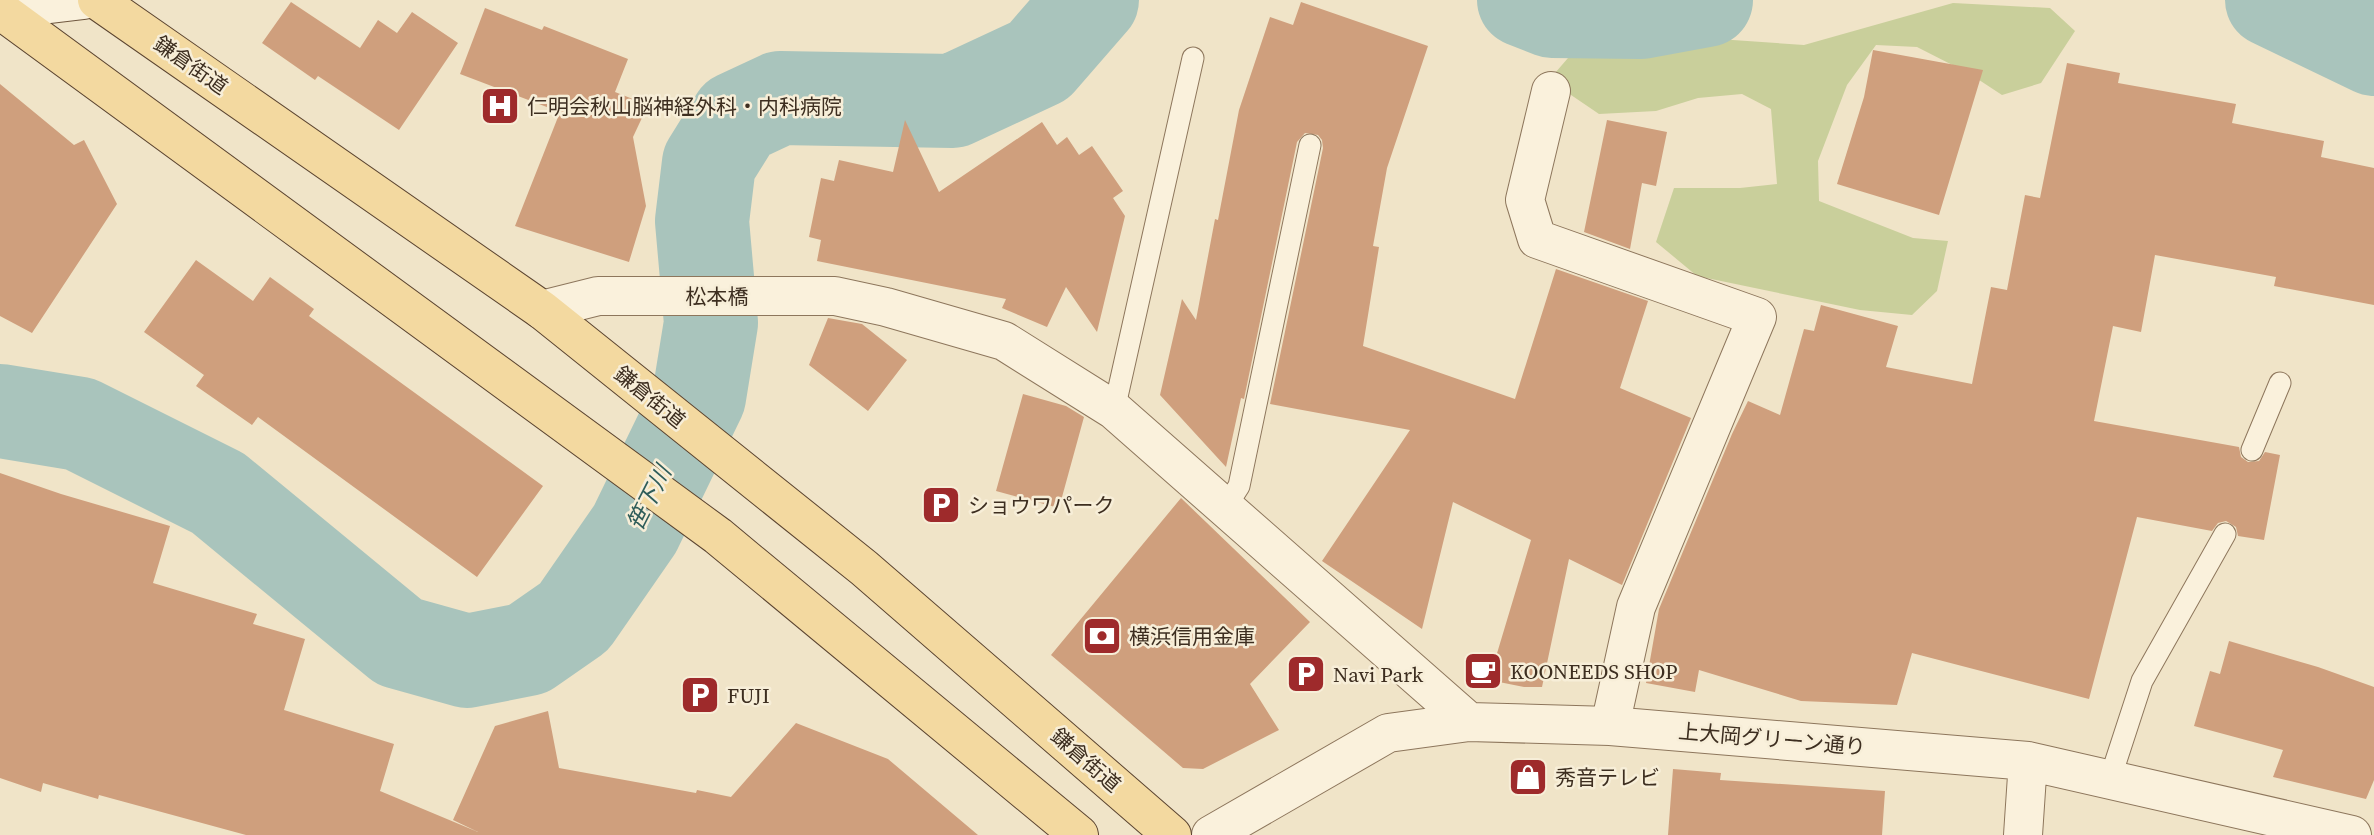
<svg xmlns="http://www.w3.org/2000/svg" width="2374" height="835" font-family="'Source Serif 4','Noto Sans JP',serif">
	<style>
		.green { fill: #c9cf9b }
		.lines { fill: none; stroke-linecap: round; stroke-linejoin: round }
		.river { stroke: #a9c4bc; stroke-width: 94 }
		.building { fill: #cf9f7d }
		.lane-casing { stroke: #8d765c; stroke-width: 23 }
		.street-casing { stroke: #8d765c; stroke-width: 40 }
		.secondary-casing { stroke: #6f573f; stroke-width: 40 }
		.primary-casing { stroke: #5b4430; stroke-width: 40 }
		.lane { stroke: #faf1dc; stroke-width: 21 }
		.street { stroke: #faf1dc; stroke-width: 38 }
		.secondary { stroke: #faf1dc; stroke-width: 38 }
		.primary { stroke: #f3d9a0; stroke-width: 38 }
		.labels { text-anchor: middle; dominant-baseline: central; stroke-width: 5; stroke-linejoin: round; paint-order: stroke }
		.street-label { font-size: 21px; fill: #3d2e20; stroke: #f7eed8 }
		.poi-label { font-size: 21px; fill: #3d2e20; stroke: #f7eed8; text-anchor: start }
		.water-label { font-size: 23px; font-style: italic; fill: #2f5d5a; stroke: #f7eed8 }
	</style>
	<rect width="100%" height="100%" fill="#f0e4c8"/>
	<path class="green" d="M 1953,3 L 2050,8 L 2075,31 L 2041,83 L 2002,95 L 1970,74 L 1917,47 L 1876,45 L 1847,85 L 1818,161 L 1819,201 L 1913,238 L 1948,241 L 1937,291 L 1912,315 L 1860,310 L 1697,276 L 1656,242 L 1674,188 L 1740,188 L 1777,184 L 1771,109 L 1742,94 L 1698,98 L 1656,111 L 1599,114 L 1549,80 L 1587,36 L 1660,35 L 1804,45 Z"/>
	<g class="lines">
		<path class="river" d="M 1524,0 L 1552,11 L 1641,12 L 1706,0
			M 2272,0 L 2374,49
			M 0,411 L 80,424 L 218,493 L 399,642 L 467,661 L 528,649 L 574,617 L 635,529 L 699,397 L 711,323 L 702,221 L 709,163 L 737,118 L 780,98 L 953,101 L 1039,61 L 1092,0"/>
	</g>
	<path class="building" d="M 291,2 L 360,48 L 378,20 L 397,33 L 412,12 L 458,43 L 399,130 L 318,76 L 315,80 L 262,43 Z
		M 1301,2 L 1428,46 L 1387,168 L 1373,246 L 1379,247 L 1363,346 L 1515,399 L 1556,269 L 1648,301 L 1620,388 L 1691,418 L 1622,585 L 1569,559 L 1542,687 L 1524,687 L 1489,680 L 1531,540 L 1453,502 L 1422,629 L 1322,561 L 1410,430 L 1270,404 L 1323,148 L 1322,140 L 1318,135 L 1305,133 L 1297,142 L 1244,399 L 1241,398 L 1226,467 L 1160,395 L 1182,299 L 1196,320 L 1215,219 L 1218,220 L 1239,110 L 1270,17 L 1293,25 Z
		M 485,8 L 542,30 L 544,26 L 628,59 L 615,92 L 648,105 L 633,137 L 646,206 L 629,262 L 515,226 L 560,112 L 460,74 Z
		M 1873,50 L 1983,70 L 1939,215 L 1837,184 L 1864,97 Z
		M 2067,63 L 2120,73 L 2118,83 L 2236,104 L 2232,123 L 2324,141 L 2321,157 L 2374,168 L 2374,305 L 2274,286 L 2276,277 L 2155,255 L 2141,332 L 2113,326 L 2094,421 L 2239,447 L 2241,457 L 2248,462 L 2259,461 L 2265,452 L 2280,455 L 2264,540 L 2238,536 L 2236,527 L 2226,521 L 2218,523 L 2212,531 L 2137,517 L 2089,699 L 1912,653 L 1897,705 L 1801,701 L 1699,670 L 1695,692 L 1646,683 L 1659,609 L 1732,434 L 1748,401 L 1780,415 L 1804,329 L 1814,331 L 1821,305 L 1898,326 L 1886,367 L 1972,384 L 1991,287 L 2007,290 L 2025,195 L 2040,198 Z
		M 0,84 L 74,145 L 84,140 L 117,204 L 32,333 L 0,316 Z
		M 905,120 L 939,192 L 1042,122 L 1057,145 L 1067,137 L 1079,155 L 1092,146 L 1123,191 L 1113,198 L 1125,216 L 1097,332 L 1066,287 L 1047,327 L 1002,308 L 1006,299 L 817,261 L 821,240 L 809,237 L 821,178 L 834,181 L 839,160 L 893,172 Z
		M 1607,120 L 1667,132 L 1656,186 L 1642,183 L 1630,249 L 1584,232 Z
		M 196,260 L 253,301 L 270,277 L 314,309 L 309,316 L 543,486 L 477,577 L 258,417 L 252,425 L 196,386 L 204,375 L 144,332 Z
		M 828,318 L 862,324 L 907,360 L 868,411 L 809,365 Z
		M 1023,394 L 1066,406 L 1084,417 L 1059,508 L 996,491 Z
		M 0,473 L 61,494 L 170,526 L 153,583 L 257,614 L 253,624 L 305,639 L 284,710 L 394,744 L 380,791 L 478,832 L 453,820 L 495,726 L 548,711 L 559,768 L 696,793 L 697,790 L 731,797 L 796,723 L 888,759 L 978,835 L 246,835 L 99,795 L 98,799 L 43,783 L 41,792 L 0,778 Z
		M 1181,498 L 1310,622 L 1250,684 L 1279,730 L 1203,769 L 1183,768 L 1051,655 Z
		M 2229,641 L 2318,667 L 2374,687 L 2374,780 L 2366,799 L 2273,777 L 2283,750 L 2194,726 L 2210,671 L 2220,674 Z
		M 1673,769 L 1721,773 L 1720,780 L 1885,791 L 1882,835 L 1668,835 Z"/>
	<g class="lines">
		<g class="lane-casing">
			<path id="lane" d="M 1114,410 L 1193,58
				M 2252,450 L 2280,383
				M 1225,508 L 1239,486 L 1310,145
				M 2110,779 L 2142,681 L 2225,534"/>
		</g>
		<g class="street-casing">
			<path id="street" d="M 1551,91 L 1525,200 L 1537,239 L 1757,317 L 1636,607 L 1610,726
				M 542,310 L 598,296 L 835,296 L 886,307 L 1004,341 L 1114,410 L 1469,722
				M 1211,835 L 1388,733 L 1469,722 L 1610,726 L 2028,761 L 2352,835
				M 2023,835 L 2028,761"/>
		</g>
		<g class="secondary-casing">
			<path id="secondary" d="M 0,10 L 84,0"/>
		</g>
		<g class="primary-casing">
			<path id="primary" d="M 97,0 L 542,310 L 864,568 L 1172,835
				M 0,10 L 718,536 L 1079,835"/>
		</g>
		<use href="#lane" class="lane"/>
		<use href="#street" class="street"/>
		<use href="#secondary" class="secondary"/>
		<use href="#primary" class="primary"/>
	</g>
	<defs>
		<g id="hospital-square" transform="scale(2.0125)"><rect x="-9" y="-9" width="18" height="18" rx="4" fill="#9e2a2b" stroke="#f7eed8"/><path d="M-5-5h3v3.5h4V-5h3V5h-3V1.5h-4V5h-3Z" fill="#fff"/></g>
		<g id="parking-square" transform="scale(2.0125)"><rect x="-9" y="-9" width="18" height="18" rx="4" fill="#9e2a2b" stroke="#f7eed8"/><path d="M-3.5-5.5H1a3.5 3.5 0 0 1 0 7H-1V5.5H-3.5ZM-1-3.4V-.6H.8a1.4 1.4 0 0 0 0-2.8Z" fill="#fff"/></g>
		<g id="bank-square" transform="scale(2.0125)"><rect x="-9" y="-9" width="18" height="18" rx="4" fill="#9e2a2b" stroke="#f7eed8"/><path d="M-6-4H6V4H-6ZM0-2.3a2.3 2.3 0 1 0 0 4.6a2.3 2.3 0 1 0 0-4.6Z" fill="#fff"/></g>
		<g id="cafe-square" transform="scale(2.0125)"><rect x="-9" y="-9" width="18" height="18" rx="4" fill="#9e2a2b" stroke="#f7eed8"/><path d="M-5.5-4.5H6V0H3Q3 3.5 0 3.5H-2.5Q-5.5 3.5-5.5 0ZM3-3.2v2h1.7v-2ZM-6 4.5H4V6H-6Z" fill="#fff"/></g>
		<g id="shop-square" transform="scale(2.0125)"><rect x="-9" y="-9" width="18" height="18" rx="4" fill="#9e2a2b" stroke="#f7eed8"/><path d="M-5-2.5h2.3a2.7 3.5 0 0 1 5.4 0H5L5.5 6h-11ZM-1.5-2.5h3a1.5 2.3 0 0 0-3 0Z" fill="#fff"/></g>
	</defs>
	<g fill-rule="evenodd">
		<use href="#hospital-square" x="500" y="106"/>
		<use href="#parking-square" x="941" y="505"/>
		<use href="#bank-square" x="1102" y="636"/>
		<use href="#cafe-square" x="1483" y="671"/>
		<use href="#parking-square" x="1306" y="674"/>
		<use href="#parking-square" x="700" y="695"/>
		<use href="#shop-square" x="1528" y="777"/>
	</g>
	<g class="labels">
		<g class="street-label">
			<text transform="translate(191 65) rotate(35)">鎌倉街道</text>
			<text x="717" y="296">松本橋</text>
			<text transform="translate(650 397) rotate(39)">鎌倉街道</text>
			<text transform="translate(1772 739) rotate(5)">上大岡グリーン通り</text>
			<text transform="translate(1086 760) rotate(41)">鎌倉街道</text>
		</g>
		<g class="poi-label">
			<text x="527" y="106">仁明会秋山脳神経外科・内科病院</text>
			<text x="968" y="505">ショウワパーク</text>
			<text x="1129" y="636">横浜信用金庫</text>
			<text x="1510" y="671">KOONEEDS SHOP</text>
			<text x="1333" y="674">Navi Park</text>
			<text x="727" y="695">FUJI</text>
			<text x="1555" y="777">秀音テレビ</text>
		</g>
		<g class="water-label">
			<text transform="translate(649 498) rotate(-63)">笹下川</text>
		</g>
	</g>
</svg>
